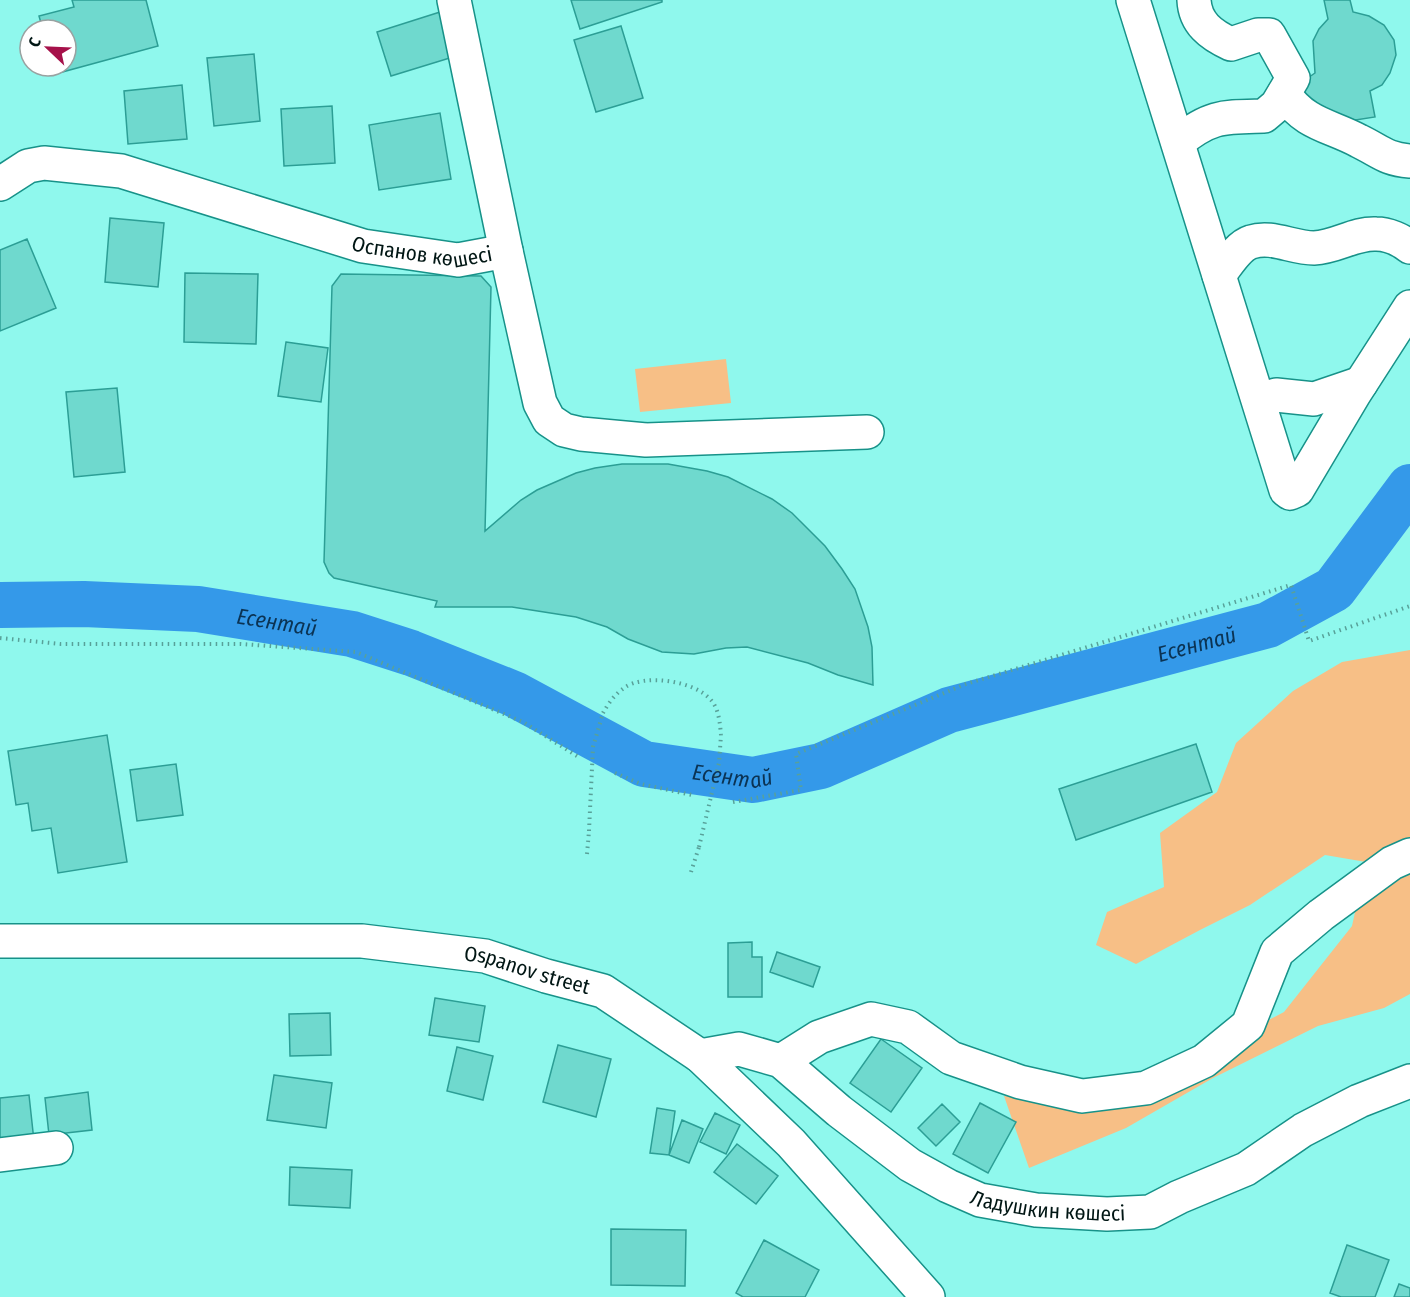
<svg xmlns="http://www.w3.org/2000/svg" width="1410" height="1297" font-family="'Fira Sans Condensed',sans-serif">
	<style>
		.green { fill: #f7bf86 }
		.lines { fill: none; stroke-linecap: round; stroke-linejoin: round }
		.river { stroke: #3499e9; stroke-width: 46 }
		.building { fill: #6fd9ce; stroke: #2c9e95; stroke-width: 1.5 }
		.minor-casing { stroke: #179289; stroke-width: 36 }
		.path { stroke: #58a199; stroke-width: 4; stroke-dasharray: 1.5 4.5; stroke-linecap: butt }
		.minor { stroke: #fff; stroke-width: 33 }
		.path-bridge { stroke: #58a199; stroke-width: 4; stroke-dasharray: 1.5 4.5; stroke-linecap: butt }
		.labels { text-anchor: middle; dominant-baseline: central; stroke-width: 4.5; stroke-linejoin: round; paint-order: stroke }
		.street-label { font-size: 21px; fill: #011614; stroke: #fff }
		.water-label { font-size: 22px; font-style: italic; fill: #0b3353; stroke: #fff }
	</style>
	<rect width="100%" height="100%" fill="#8ff8ed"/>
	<path class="green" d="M 726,359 L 731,403 L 640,412 L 635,369 Z
		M 1410,650 L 1410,994 L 1384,1008 L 1318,1026 L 1213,1078 L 1126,1128 L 1029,1168 L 1004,1096 L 1107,1105 L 1284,1012 L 1352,926 L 1366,862 L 1325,855 L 1250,905 L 1200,930 L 1136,964 L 1096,945 L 1107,912 L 1164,887 L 1160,833 L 1217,792 L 1236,743 L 1293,691 L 1342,662 Z"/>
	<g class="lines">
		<path class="river" id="s1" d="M 0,605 L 84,604 L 198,609 L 352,634 L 411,653 L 514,694 L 644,764 L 753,780 L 821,766 L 949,710 L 1268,625 L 1334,589 L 1410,487"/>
	</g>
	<path class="building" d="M 72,0 L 146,0 L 158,46 L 55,74 L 53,66 L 66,66 L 66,30 L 43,30 L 39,16 L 74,7 Z
		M 571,0 L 662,0 L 662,2 L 580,29 Z
		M 1324,0 L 1350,0 L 1353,12 L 1369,16 L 1384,25 L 1394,40 L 1396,55 L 1390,73 L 1382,85 L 1370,91 L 1375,117 L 1349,121 L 1310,109 L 1295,87 L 1315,73 L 1313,41 L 1319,29 L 1328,19 Z
		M 440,12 L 453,57 L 391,76 L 377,32 Z
		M 621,26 L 643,98 L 596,112 L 574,40 Z
		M 254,54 L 260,121 L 214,126 L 207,58 Z
		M 182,85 L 187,139 L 128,144 L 124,91 Z
		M 332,106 L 335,163 L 284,166 L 281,109 Z
		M 440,113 L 451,179 L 379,190 L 369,125 Z
		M 110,218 L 164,223 L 158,287 L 105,282 Z
		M 27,239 L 56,308 L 0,331 L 0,250 Z
		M 185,273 L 258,274 L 256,344 L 184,342 Z
		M 341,274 L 481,276 L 491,287 L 485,531 L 521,500 L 537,490 L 576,473 L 595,468 L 622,464 L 668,464 L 707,471 L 728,477 L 772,499 L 792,513 L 825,546 L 842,569 L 855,589 L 868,627 L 872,647 L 873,685 L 838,675 L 808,663 L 747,647 L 726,648 L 694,654 L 662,652 L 628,639 L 607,627 L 576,617 L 512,607 L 435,607 L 437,601 L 334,578 L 329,573 L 324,562 L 332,286 Z
		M 286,342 L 328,348 L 321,402 L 278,396 Z
		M 117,388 L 125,472 L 74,477 L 66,392 Z
		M 107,735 L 127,862 L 58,873 L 51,828 L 32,831 L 28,803 L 16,805 L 8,751 Z
		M 1196,744 L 1212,792 L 1076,840 L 1059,789 Z
		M 176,764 L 183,815 L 137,821 L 130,770 Z
		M 752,942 L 752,957 L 762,957 L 762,997 L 728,997 L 728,943 Z
		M 777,952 L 820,967 L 813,987 L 770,972 Z
		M 435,998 L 485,1006 L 479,1042 L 429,1035 Z
		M 330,1013 L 331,1055 L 290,1056 L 289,1014 Z
		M 881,1039 L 922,1068 L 891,1112 L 850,1083 Z
		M 558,1045 L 611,1059 L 596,1117 L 543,1102 Z
		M 457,1047 L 493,1056 L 483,1100 L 447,1091 Z
		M 274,1075 L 332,1083 L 326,1128 L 267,1120 Z
		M 88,1092 L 92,1130 L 49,1135 L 45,1098 Z
		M 29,1095 L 34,1141 L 0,1144 L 0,1098 Z
		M 980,1103 L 1016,1122 L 988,1173 L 953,1154 Z
		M 942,1104 L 960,1122 L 936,1146 L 918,1128 Z
		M 657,1108 L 675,1111 L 669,1155 L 650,1153 Z
		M 715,1113 L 740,1125 L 726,1154 L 700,1142 Z
		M 682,1120 L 703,1129 L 689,1163 L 669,1155 Z
		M 737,1144 L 778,1176 L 756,1204 L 714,1172 Z
		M 290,1167 L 352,1170 L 350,1208 L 289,1205 Z
		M 611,1229 L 686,1230 L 685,1286 L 611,1285 Z
		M 764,1240 L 819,1270 L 805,1297 L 743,1297 L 736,1293 Z
		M 1347,1245 L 1389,1260 L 1375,1297 L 1341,1297 L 1330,1293 Z
		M 1399,1284 L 1410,1288 L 1410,1297 L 1394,1297 Z"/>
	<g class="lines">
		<g class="minor-casing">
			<g id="minor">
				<path d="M 454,0 L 506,251"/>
				<path d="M 1133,0 L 1286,490 L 1290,493 L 1297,490 L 1354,394 L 1410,307"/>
				<path d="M 1284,94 C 1306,125 1329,125 1359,141 C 1380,151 1385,159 1410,161"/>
				<path d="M 1178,142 C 1211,115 1224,117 1264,116 L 1277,105 L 1293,78 L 1269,35 L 1258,35 L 1231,44 C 1211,35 1195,23 1194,0"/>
				<path id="s2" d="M 0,184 L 28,166 L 44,163 L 121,171 L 363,246 L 458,260 L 506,251 L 540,403 L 549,420 L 564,430 L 581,434 L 646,440 L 867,432"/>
				<path d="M 1219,275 C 1227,265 1238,246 1251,242 C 1272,235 1292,248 1314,248 C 1337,247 1354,233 1376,234 C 1388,234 1401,240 1410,247"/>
				<path d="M 1259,400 L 1276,395 L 1314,399 L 1361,383"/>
				<path id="s3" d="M 0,941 L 362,941 L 485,956 L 546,976 L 603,991 L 700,1056 L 791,1143 L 928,1297"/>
				<path id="s4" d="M 700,1056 L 739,1049 L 781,1061 L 839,1111 L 910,1165 L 948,1186 L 980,1200 L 1036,1210 L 1107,1214 L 1150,1212 L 1179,1197 L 1246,1169 L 1303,1130 L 1359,1101 L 1410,1081"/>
				<path d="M 781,1061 L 819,1037 L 871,1019 L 908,1027 L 951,1058 L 1020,1082 L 1082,1096 L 1146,1088 L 1204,1061 L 1248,1025 L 1277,952 L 1321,915 L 1392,863 L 1410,855"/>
				<path d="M 0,1155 L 56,1148"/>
			</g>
		</g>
		<path class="path" d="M 0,638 L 61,644 L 241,644 L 356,652 L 523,722 L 577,756
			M 603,713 C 608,704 615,694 624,688 C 644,673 695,681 711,700 C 719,709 720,724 721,735
			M 615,773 L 641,784 L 692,795
			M 733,802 L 801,790 L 796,754 L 966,684 L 1291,585 L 1309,641 L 1410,606
			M 587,854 L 589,831
			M 691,872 L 699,847"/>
		<use href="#minor" class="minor"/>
		<path class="path-bridge" d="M 589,831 L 593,747 L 603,713
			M 699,847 L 719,763 L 721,735"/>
	</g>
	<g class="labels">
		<g class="street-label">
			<text stroke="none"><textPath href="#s2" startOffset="440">Оспанов көшесі</textPath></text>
			<text stroke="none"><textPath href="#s3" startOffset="530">Ospanov street</textPath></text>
			<text stroke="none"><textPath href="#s4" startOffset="396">Ладушкин көшесі</textPath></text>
		</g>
		<g class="water-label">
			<text stroke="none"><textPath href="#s1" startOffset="278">Есентай</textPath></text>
			<text stroke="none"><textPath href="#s1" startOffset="1250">Есентай</textPath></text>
			<text stroke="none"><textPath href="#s1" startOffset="764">Есентай</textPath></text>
		</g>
	</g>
	<g transform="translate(48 48) rotate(293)"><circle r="28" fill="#ffffff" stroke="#99a2a1" stroke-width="1.5"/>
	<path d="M0-4.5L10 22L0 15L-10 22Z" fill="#a6114a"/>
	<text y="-9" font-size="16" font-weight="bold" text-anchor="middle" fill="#011614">С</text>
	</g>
</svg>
